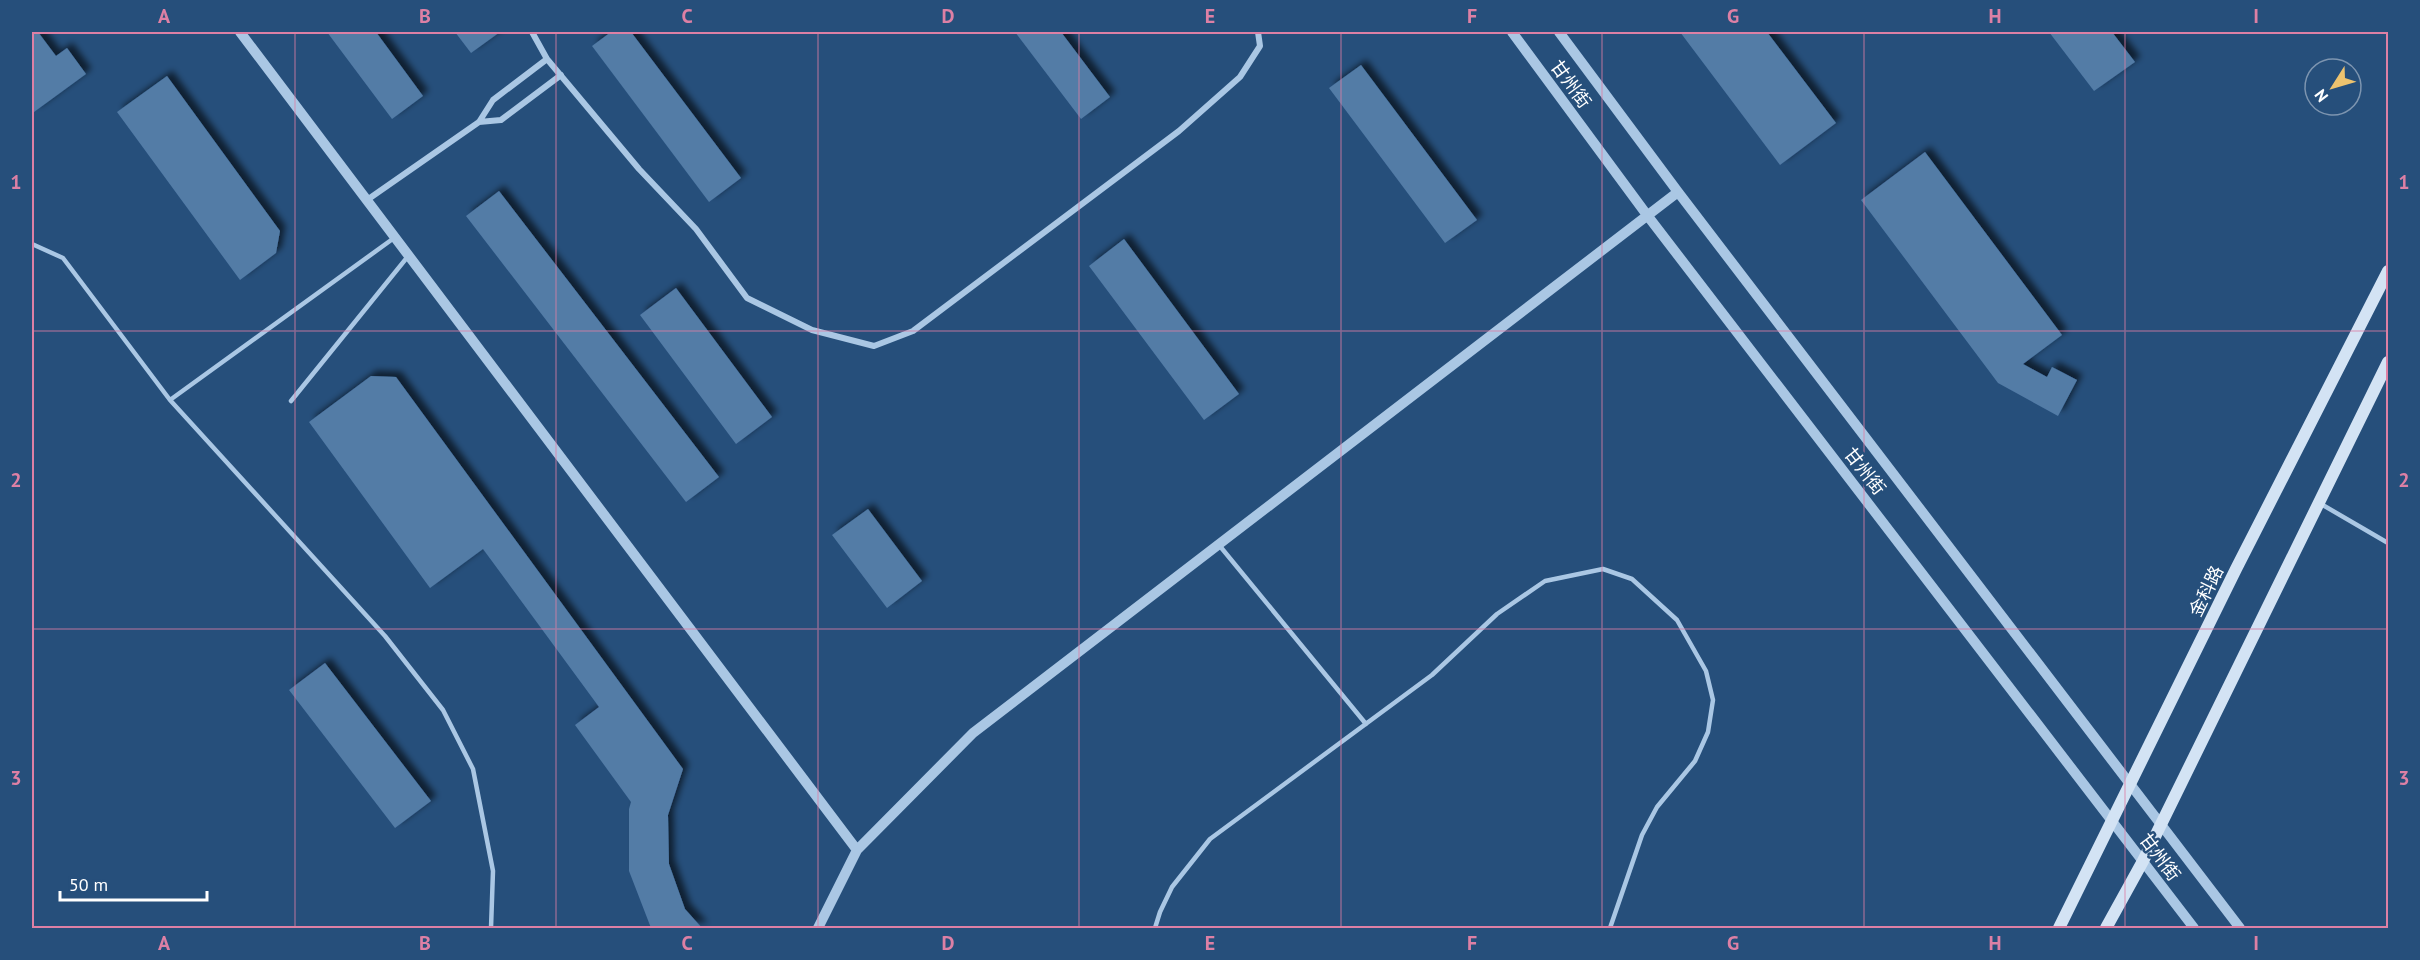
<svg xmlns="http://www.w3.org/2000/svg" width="2420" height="960" font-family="'PT Sans','Noto Sans SC',sans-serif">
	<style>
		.building { fill: #527ba6; filter: url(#shadow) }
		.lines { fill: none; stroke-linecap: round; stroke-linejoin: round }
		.service { stroke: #aac7e4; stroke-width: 4.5 }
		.minor { stroke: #aac7e4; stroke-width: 6 }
		.tertiary { stroke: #aac7e4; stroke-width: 10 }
		.secondary { stroke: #d3e3f4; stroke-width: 12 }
		.grid { fill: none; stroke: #dd80a5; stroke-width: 1.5; stroke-opacity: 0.55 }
		.labels { text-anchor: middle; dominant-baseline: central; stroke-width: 5; stroke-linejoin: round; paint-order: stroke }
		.street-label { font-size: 18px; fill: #fff; stroke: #264f7b }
		.neatline { fill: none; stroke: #dd80a5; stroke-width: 2 }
		.grid-label { font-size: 20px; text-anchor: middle; font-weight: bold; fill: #dd80a5 }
	</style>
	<defs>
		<filter id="shadow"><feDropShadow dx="5.5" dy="-5.5" stdDeviation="3" flood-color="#0009"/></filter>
	</defs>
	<rect width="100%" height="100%" fill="#264f7b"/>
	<path class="building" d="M 32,32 L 38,32 L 56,56 L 67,48 L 86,74 L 34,112 L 32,109 Z
		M 327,32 L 376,32 L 423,96 L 392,119 Z
		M 455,32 L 500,32 L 471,53 Z
		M 611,32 L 631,32 L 741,178 L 709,202 L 592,46 Z
		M 1015,32 L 1061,32 L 1110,97 L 1081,119 Z
		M 1680,32 L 1767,32 L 1836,123 L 1780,165 Z
		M 2049,32 L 2112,32 L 2135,62 L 2094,91 Z
		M 1361,65 L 1477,220 L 1445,243 L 1329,88 Z
		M 167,76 L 280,231 L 276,253 L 240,280 L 117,112 Z
		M 1925,152 L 2062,335 L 2023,364 L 2047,377 L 2052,367 L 2077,380 L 2058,416 L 1998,383 L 1861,200 Z
		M 499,191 L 719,477 L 686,502 L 466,216 Z
		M 1124,239 L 1239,394 L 1204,420 L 1089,266 Z
		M 676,288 L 772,417 L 736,444 L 640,315 Z
		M 371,376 L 396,377 L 683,769 L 668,815 L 669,864 L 685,909 L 702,928 L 651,928 L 629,871 L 629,809 L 631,802 L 575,725 L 599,707 L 483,549 L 430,588 L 309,422 Z
		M 868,509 L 922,581 L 887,608 L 832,535 Z
		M 325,663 L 431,801 L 395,828 L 289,690 Z"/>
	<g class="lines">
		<path class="service" d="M 32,244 L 63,258 L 170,400 L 385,636 L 443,710 L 473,769 L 493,871 L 491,928
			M 170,400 L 394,238
			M 291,401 L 409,255
			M 2321,504 L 2388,543
			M 1219,545 L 1366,724
			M 1155,928 L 1160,912 L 1172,887 L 1210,839 L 1432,675 L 1497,614 L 1545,581 L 1603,569 L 1632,579 L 1677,620 L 1706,671 L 1713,700 L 1708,732 L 1695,761 L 1657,807 L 1642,835 L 1610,928"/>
		<path class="minor" d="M 532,32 L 547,59 L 639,169 L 696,229 L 747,298 L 812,330 L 874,346 L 913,331 L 1179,131 L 1240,77 L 1260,46 L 1258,32
			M 479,122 L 501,120 L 561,75
			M 367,200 L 479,122 L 493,100 L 547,59"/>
		<path class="tertiary" d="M 240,32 L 857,850
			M 1512,32 L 1647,215 L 2194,928
			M 1559,32 L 1678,192 L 2240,928
			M 818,928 L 857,850 L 973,733 L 1678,192"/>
		<path class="secondary" d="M 2059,928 L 2236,569 L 2388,271
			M 2106,928 L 2143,861 L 2388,362"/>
	</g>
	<path class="grid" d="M 295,32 L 295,928M 556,32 L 556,928M 818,32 L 818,928M 1079,32 L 1079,928M 1341,32 L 1341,928M 1602,32 L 1602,928M 1864,32 L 1864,928M 2125,32 L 2125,928M 32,331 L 2388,331M 32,629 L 2388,629"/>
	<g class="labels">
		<g class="street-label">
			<text transform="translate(1571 84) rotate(54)">甘州街</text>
			<text transform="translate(1865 471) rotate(52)">甘州街</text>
			<text transform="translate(2206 591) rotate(-64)">金科路</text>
			<text transform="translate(2160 857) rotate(53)">甘州街</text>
		</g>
	</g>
	<rect width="2420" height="960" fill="none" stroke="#264f7b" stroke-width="66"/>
	<g transform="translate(2333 87) rotate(233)"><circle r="28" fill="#264f7b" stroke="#7d95b0" stroke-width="1.5"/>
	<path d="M0-4.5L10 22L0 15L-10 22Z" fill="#edc36f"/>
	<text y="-9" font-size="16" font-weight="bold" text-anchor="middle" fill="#ffffff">N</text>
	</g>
	<path d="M60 891v9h147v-9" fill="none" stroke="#ffffff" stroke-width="3"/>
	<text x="69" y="891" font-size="18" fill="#ffffff" stroke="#264f7b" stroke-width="4.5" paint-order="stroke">50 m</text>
	<rect x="33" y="33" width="2354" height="894" class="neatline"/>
	<g class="grid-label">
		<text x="164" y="23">A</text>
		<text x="425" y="23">B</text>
		<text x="687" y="23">C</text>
		<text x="948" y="23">D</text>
		<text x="1210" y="23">E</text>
		<text x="1472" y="23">F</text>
		<text x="1733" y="23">G</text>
		<text x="1995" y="23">H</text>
		<text x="2256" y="23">I</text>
		<text x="16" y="189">1</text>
		<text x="2404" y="189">1</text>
		<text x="16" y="487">2</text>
		<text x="2404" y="487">2</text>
		<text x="16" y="785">3</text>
		<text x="2404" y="785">3</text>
		<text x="164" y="950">A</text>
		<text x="425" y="950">B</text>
		<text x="687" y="950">C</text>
		<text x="948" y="950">D</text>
		<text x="1210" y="950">E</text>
		<text x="1472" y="950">F</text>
		<text x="1733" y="950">G</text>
		<text x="1995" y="950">H</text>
		<text x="2256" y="950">I</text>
	</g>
</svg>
